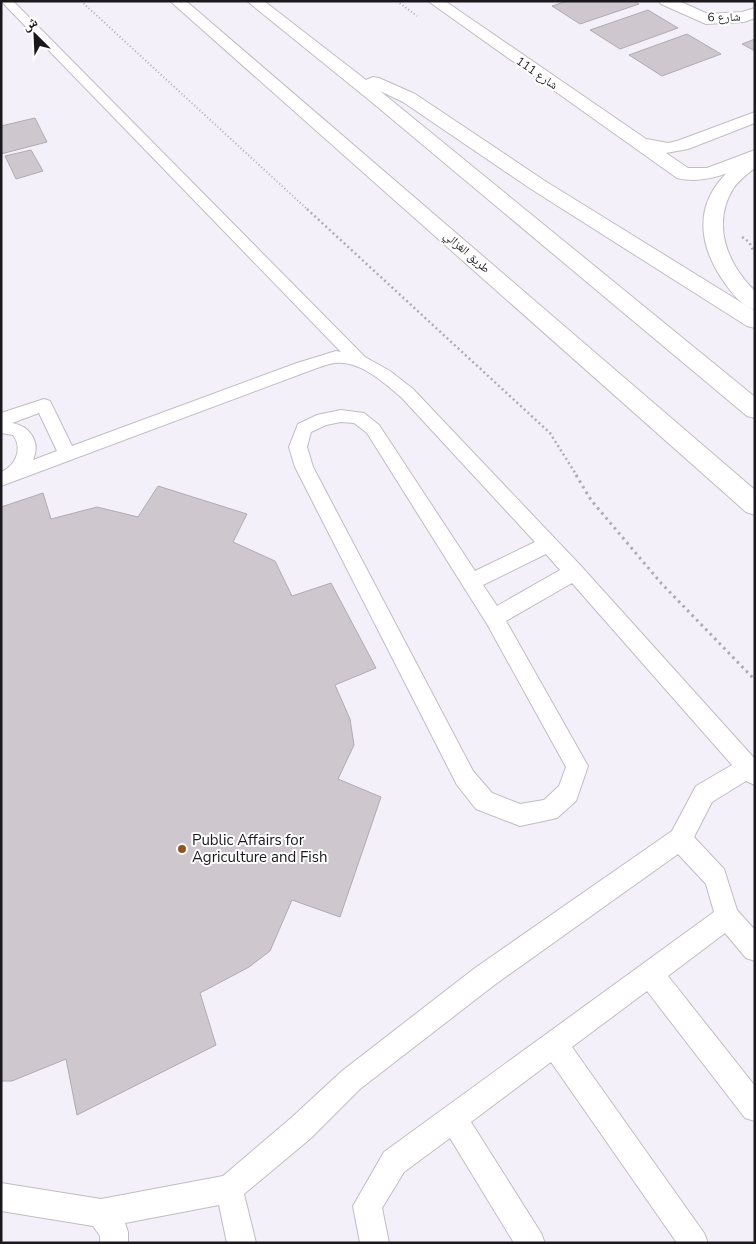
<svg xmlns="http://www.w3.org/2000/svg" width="756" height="1244" font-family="'Nunito Sans','Noto Naskh Arabic',sans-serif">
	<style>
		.building { fill: #cfc7ce; stroke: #b2aab1 }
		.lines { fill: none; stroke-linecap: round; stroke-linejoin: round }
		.service-casing { stroke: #c0bcc5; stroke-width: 2 }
		.minor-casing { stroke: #c0bcc5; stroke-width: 2 }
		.tertiary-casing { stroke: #c0bcc5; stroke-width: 2 }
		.primary-casing { stroke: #c0bcc5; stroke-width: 2 }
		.motorway-casing { stroke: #c0bcc5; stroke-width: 2 }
		.path-far2 { stroke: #aeabb2; stroke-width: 2; stroke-dasharray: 1 2.5; stroke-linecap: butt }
		.path-far1 { stroke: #aeabb2; stroke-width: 2.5; stroke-dasharray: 2 3; stroke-linecap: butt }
		.path { stroke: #aeabb2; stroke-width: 3; stroke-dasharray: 2.5 4; stroke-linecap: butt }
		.service { fill: #fff; fill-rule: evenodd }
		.minor { fill: #fff; fill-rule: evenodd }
		.tertiary { fill: #fff; fill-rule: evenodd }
		.primary { fill: #fff; fill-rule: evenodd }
		.motorway { fill: #fff; fill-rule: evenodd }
		.poi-dot { fill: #945220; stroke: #fff; stroke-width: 2 }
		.labels { text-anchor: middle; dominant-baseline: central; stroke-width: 4; stroke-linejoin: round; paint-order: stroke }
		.far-street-label { font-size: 12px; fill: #1a181c; stroke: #fff }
		.poi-label { font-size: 15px; fill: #1a181c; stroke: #fff; text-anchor: start }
	</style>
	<rect width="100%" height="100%" fill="#f4f0f9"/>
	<path class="building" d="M 567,1 L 634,1 L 639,4 L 580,24 L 552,6 Z
		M 648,10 L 678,28 L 620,49 L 590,30 Z
		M 687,34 L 721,54 L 662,76 L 629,55 Z
		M 755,39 L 755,51 L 742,44 Z
		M 35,118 L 47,142 L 1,154 L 1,126 Z
		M 31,150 L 43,171 L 16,179 L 5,156 Z
		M 158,486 L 247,514 L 233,542 L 275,561 L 292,596 L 331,583 L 376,668 L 335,685 L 350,719 L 354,745 L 338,779 L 381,797 L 340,917 L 292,900 L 270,951 L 249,967 L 200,993 L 216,1045 L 77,1115 L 66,1059 L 12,1081 L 1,1081 L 1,507 L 43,493 L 51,519 L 97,507 L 138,517 Z"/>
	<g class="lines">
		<g class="service-casing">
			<path id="service" d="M 1,1 L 13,1 L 365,357 L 390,371 L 413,389 L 581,566 L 755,759 L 755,785 L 746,781 L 712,802 L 694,837 L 724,869 L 737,910 L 755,930 L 755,961 L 746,958 L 725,933 L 668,976 L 755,1086 L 755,1121 L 745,1118 L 647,991 L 572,1047 L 704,1233 L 708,1243 L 677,1243 L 551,1062 L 471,1122 L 541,1233 L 545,1243 L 514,1243 L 450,1138 L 404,1172 L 382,1208 L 389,1243 L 360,1243 L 353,1206 L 384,1152 L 714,912 L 706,884 L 678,854 L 493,986 L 360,1089 L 311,1138 L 244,1194 L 256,1243 L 227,1243 L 219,1205 L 125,1223 L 128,1232 L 128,1243 L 100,1243 L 100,1236 L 93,1226 L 1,1211 L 1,1183 L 101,1199 L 223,1176 L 291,1118 L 342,1071 L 475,968 L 672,831 L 696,786 L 732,765 L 572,583 L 506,621 L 588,766 L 576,801 L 557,818 L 520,826 L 476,809 L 457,785 L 295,467 L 289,447 L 298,424 L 317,415 L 341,410 L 364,413 L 379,425 L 475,571 L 535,542 L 401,397 C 384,383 360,360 335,363 C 327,364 317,368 309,371 L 1,486 L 1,472 C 16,466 23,448 13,435 L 1,433 L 1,413 L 44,399 L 50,401 L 72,446 L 297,363 L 336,351 L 341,352 ZM 39,413 L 57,451 L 33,460 C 41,442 30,426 12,423 ZM 341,422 L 354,423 L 367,433 L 487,624 L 566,767 L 559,786 L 544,800 L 520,804 L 492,793 L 473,771 L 313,467 L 307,447 L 311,432 L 326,425 ZM 546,554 L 560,570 L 497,606 L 483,585 Z"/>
		</g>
		<g class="minor-casing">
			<path id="minor" d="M 659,1 L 679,1 L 708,14 L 742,12 L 755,8 L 755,18 L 744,22 L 706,24 L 661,4 Z"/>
		</g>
		<g class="tertiary-casing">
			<path id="tertiary" d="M 428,1 L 445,1 L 646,139 L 668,143 L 677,141 L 755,112 L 755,123 L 688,149 L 666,153 L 688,168 L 707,168 L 755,150 L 755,162 C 730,172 705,185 677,178 Z"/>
		</g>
		<g class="primary-casing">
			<path id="primary" d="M 755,153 L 755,168 C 747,174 738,181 733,189 C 711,225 728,265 755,291 L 755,310 C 741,306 730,291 722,279 C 700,246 694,209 723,177 C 730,168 740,162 749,154 Z"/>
		</g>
		<g class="motorway-casing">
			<path id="motorway" d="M 170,1 L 186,1 L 755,490 L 755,515 L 746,512 Z
				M 247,1 L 264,1 L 366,80 L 373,77 L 379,78 L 415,94 L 545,181 L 755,311 L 755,328 L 747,326 L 531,189 L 403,102 L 380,91 L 755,397 L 755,418 L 747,416 L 368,99 Z"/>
		</g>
		<path class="path-far2" d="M 81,1 L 308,210
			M 397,1 L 417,16"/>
		<path class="path-far1" d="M 307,209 L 550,433 L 577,476
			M 742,237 L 749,242 L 755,254"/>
		<path class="path" d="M 576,475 L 591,500 L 661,583 L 755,680"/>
		<use href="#service" class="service"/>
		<use href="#minor" class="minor"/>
		<use href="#tertiary" class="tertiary"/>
		<use href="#primary" class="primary"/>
		<use href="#motorway" class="motorway"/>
	</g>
	<circle class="poi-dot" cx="182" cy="849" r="5"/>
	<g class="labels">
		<g class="far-street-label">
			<text transform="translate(724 17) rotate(-1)">شارع 6</text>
			<text transform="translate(537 73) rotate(35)">شارع 111</text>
			<text transform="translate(467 252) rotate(41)">طريق الغزالي</text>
		</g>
		<g class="poi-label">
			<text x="192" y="840">Public Affairs for<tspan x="192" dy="17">Agriculture and Fish</tspan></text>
		</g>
	</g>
	<rect width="756" height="1244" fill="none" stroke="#1a181c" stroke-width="5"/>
	<g transform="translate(35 35) rotate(336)" stroke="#ffffff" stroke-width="4" paint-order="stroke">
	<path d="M0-4L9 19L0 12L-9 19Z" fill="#1a181c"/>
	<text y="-8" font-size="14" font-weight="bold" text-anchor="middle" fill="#1a181c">ش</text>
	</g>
</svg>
